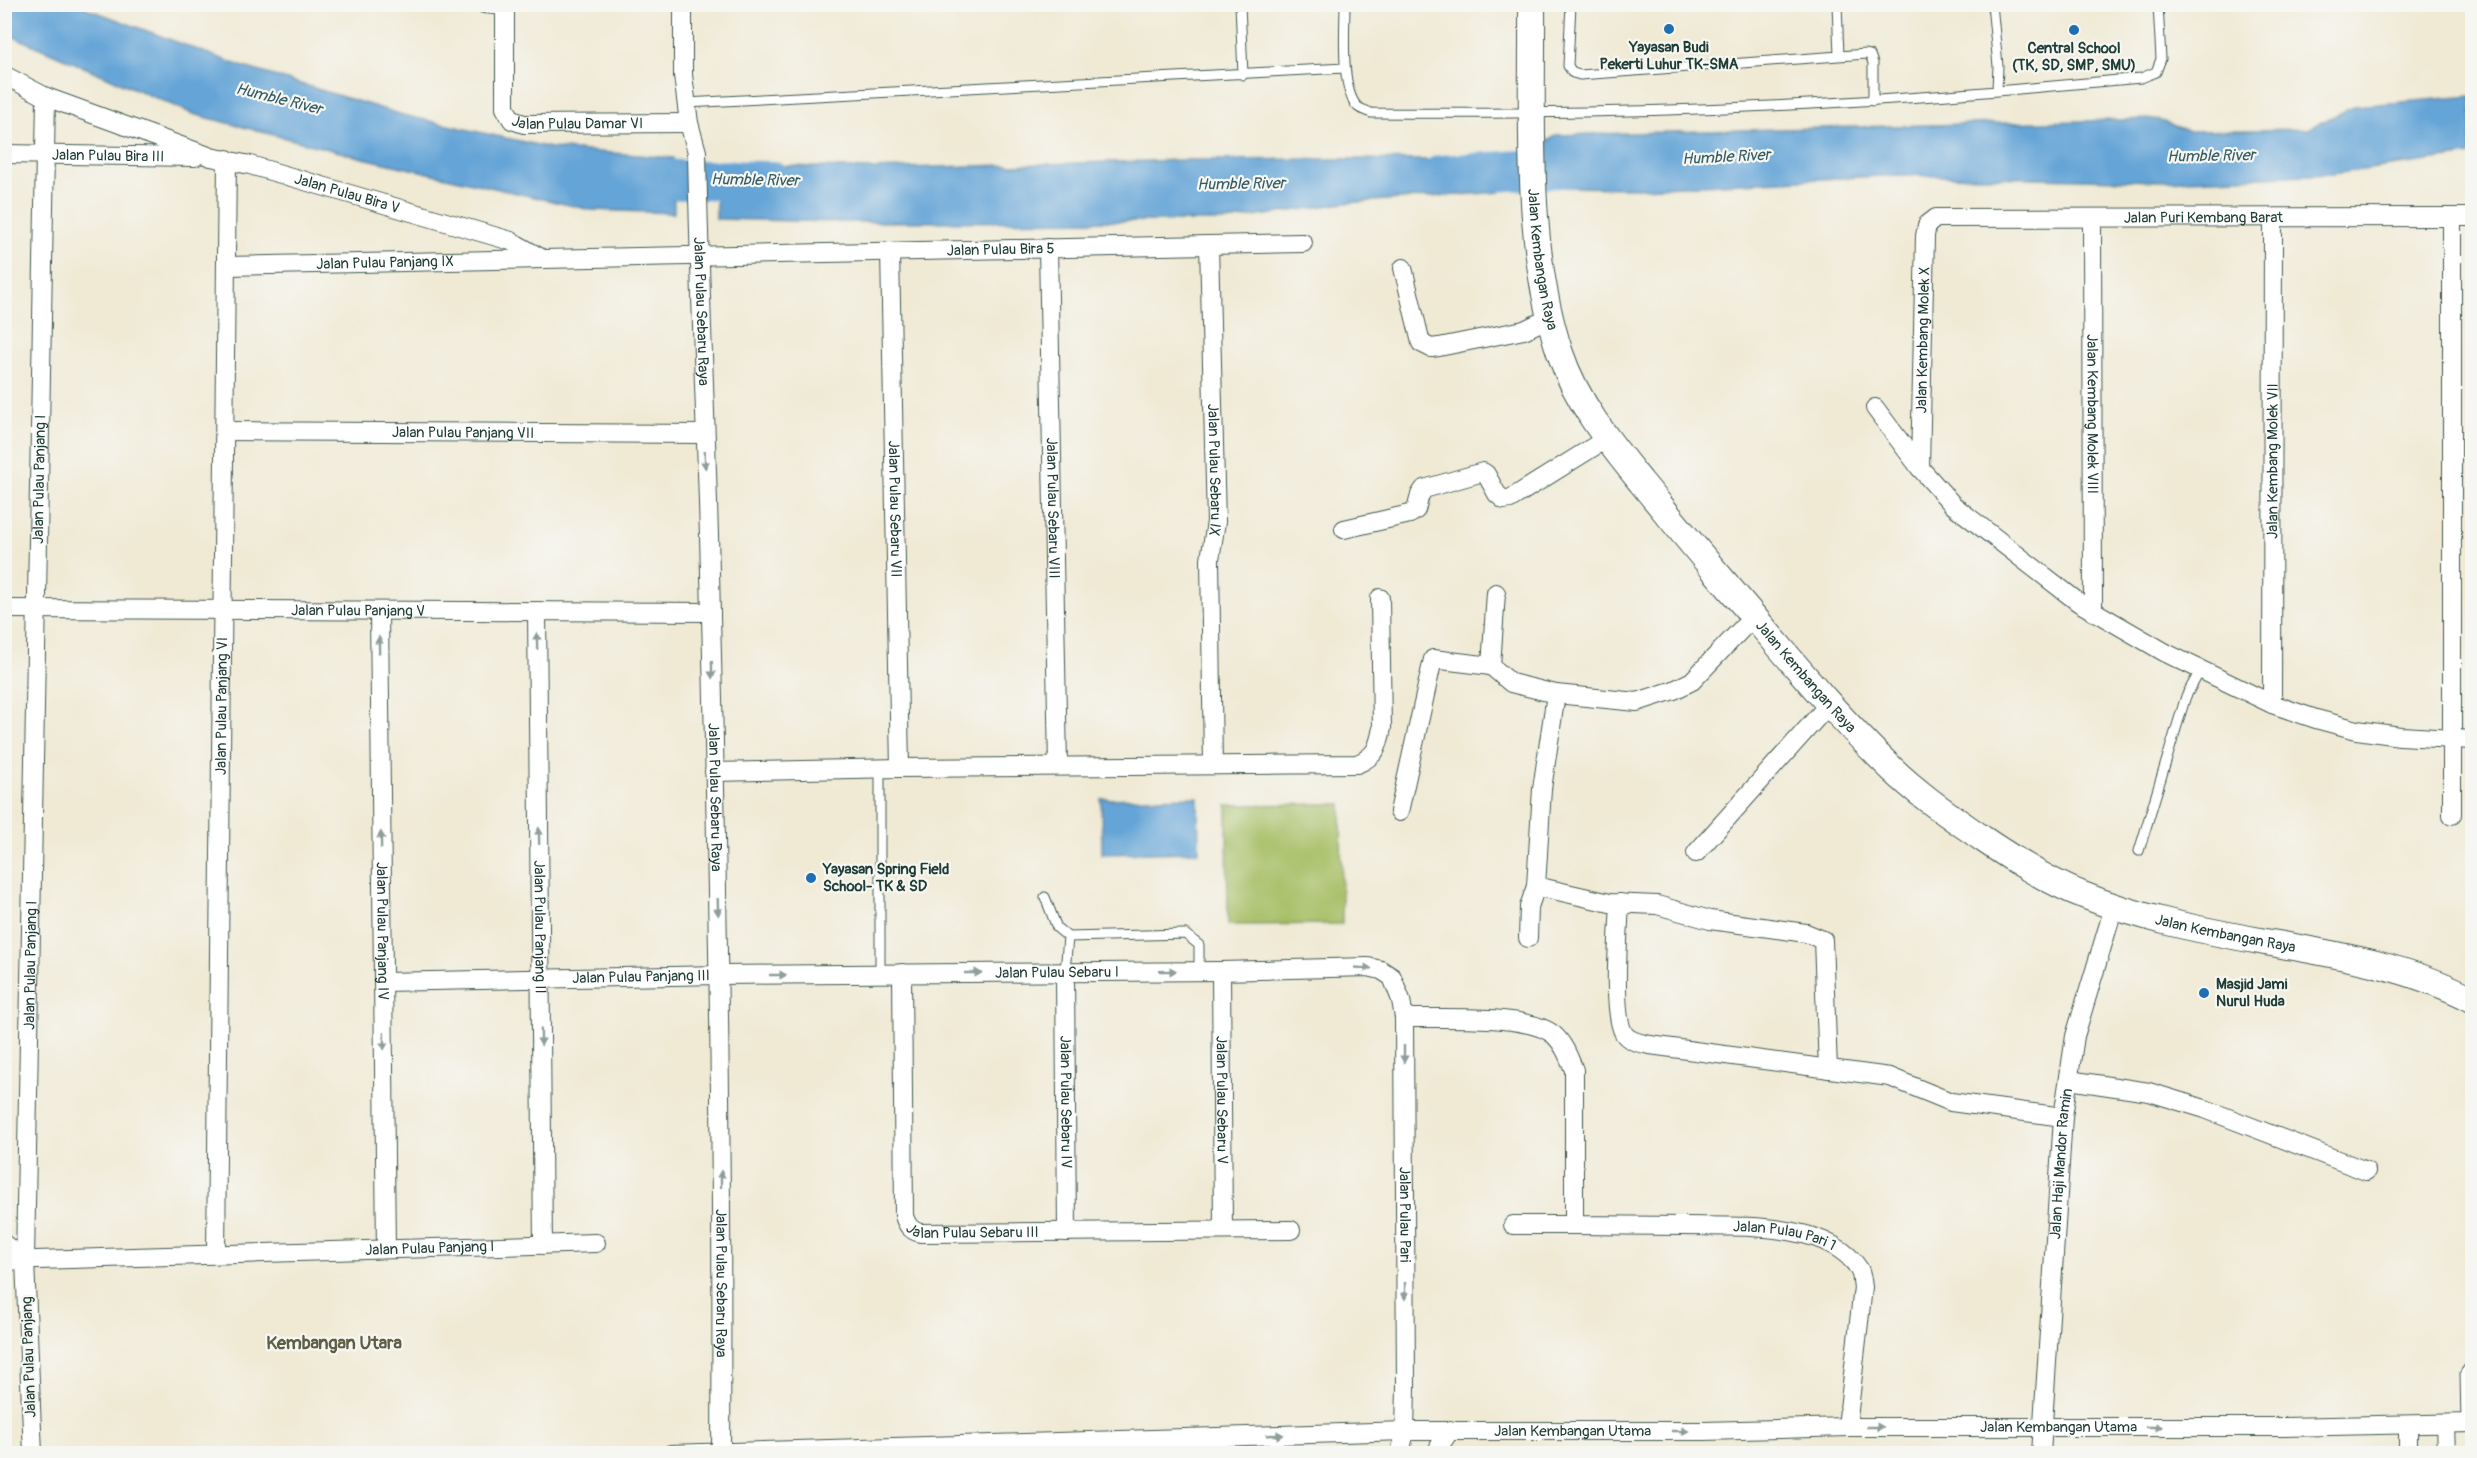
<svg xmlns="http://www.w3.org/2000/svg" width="2477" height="1458" font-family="Pangolin,sans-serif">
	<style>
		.green { fill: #a5be63; stroke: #627e4c; stroke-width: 1.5 }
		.water { fill: #65a4d7; stroke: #427086; stroke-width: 1.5 }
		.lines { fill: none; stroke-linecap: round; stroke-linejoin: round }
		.river { stroke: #65a4d7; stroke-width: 40 }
		.lane-casing { stroke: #3e574c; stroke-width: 11 }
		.street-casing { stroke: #3e574c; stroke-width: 20 }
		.secondary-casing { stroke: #3e574c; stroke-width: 28 }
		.lane { stroke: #fff; stroke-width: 9 }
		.street { stroke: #fff; stroke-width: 18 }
		.secondary { stroke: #fff; stroke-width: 26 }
		.oneway { fill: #8f9e9a }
		.poi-dot { fill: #1f6fb2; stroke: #f6f6f2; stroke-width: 2 }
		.labels { text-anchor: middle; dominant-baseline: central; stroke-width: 4.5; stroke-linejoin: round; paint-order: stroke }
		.poi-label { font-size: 15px; font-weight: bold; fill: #1f3d34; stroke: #f6f6f2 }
		.street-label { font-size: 15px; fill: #1f3d34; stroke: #f6f6f2 }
		.water-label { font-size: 16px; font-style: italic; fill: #345c65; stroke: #f6f6f2 }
		.quarter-label { font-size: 18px; font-weight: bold; fill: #5e5e46; stroke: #f6f6f2 }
	</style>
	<rect width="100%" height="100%" fill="#f6f6f2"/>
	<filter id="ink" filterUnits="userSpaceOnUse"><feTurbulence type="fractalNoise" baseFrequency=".0167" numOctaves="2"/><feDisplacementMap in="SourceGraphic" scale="12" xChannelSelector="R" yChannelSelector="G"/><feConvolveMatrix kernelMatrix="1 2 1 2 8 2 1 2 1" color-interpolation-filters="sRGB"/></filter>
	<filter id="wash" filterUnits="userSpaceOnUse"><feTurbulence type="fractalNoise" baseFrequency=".008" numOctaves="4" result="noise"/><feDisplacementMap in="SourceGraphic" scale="24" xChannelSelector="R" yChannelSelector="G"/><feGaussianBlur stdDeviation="1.35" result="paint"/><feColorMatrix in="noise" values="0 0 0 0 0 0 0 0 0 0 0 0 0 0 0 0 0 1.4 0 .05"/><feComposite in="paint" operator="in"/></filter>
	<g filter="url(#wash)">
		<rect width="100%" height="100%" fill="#f0ead5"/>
		<path class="green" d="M 1341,804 L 1342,924 L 1228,925 L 1227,805 Z"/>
		<path class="water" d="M 5,4 L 78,5 L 241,66 L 403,115 L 551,148 L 673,158 L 674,213 L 591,210 L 363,158 L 193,114 L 5,33 Z
			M 2472,96 L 2470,155 L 2333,174 L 2162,181 L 1901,175 L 1641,188 L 1556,187 L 1545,181 L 1543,144 L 1557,135 L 2155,119 L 2189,131 L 2307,129 L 2355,106 Z
			M 1352,159 L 1497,161 L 1500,192 L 1344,203 L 1227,221 L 838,222 L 716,219 L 716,163 L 868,169 L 1185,160 Z
			M 1198,797 L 1199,852 L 1102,854 L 1101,799 Z"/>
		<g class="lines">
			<path class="river" d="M 1441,175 L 1575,167
				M 620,179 L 772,181"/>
		</g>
	</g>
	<g filter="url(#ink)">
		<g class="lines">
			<g class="lane-casing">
				<path id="lane" d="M 1240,4 L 1243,75
					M 1345,4 C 1345,28 1340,91 1358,107 C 1362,110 1367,111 1371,113 C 1580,115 1789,109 1997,91 L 1998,66 L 1992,4
					M 1571,4 L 1568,66 L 1573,73 L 1580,75 L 1866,54 L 1870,55 L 1873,63 L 1873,101
					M 1837,4 L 1839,56
					M 1997,91 L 2141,78 L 2156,72 L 2161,59 L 2158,4
					M 686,103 L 1345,68
					M 2139,851 L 2186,696 L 2200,671
					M 1045,897 L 1057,928 L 1068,937 L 1185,934 L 1199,945 L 1199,971
					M 1065,972 L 1068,937
					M 880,974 L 880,768
					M 2466,1423 L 2465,1373 L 2472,1364"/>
			</g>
			<g class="street-casing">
				<g id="street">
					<path d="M 484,4 L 505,6"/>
					<path id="s1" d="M 505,4 L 505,108 L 512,120 L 524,124 L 689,123"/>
					<path id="s2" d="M 683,4 L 683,75 L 689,123 L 697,152 C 700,307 708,461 711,616 C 718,894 723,1173 721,1451"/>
					<path id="s3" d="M 4,75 L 46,97 L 211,157 L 250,165 L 511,241 L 543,259 L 1303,243"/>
					<path id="s4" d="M 4,154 L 195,157"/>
					<path d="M 2452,217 L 2452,815"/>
					<path id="s5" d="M 2092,218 L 2093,612"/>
					<path id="s6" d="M 1209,245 L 1216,522 L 1210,559 L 1213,765"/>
					<path id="s7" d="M 1048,248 L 1058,766"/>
					<path id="s8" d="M 890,251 L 900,768"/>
					<path id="s9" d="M 226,266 L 542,259"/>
					<path d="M 1403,268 L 1421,343 L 1431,348 L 1439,347 L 1524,330 L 1549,318"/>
					<path d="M 1875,408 L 1920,468 L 1953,505 L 2078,602 L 2166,653 L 2272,704 L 2316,719 L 2357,730 L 2400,736 L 2472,740"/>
					<path id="s10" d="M 225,431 L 704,434"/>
					<path id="s11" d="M 1920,468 L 1925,236 L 1927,225 L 1936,218 L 2472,217"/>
					<path d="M 1344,529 L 1410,514 L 1416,510 L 1420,495 L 1424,489 L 1483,472 L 1486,474 L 1497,494 L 1504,500 L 1510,499 L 1606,439"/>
					<path d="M 1496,593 L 1491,666 L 1511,683 L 1556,694 L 1637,702 L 1674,690 L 1692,681 L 1754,616"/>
					<path id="s12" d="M 4,609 L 711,612"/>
					<path id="s13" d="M 379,611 L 386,1249"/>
					<path id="s14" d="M 537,611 L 543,1245"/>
					<path id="s15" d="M 2272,704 L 2273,218"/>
					<path d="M 714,772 L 900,768 L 1357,764 C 1376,756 1378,748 1382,728 L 1380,598"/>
					<path d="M 1399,812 L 1433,659 L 1491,666"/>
					<path d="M 1696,853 L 1830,703"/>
					<path d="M 1536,886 L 1610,903 L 1657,905 L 1710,920 L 1806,933 L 1823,940 L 1828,1069"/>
					<path d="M 1620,903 C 1619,928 1611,1018 1625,1035 C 1631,1042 1641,1043 1650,1045 L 1890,1077 L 1951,1102 L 2063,1117"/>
					<path d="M 1528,938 L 1529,907 L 1536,886 L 1542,789 L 1556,694"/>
					<path id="s16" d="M 1221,971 L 1223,1230"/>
					<path id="s17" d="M 1065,972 L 1067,1232"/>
					<path id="s18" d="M 902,973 L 904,1216 C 907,1225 910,1230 920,1233 L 1291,1230"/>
					<path id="s19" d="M 383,982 L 720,975 L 1221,971 L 1368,967 L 1381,970 L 1392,977 L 1401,1000 L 1404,1018 L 1406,1387 L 1405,1431 L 1400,1454"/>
					<path id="s20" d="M 1404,1018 C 1438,1019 1529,1013 1554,1035 C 1564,1044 1569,1058 1574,1070 L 1574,1225 C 1610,1225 1647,1226 1684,1226 C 1733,1227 1829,1220 1859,1269 C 1862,1274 1862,1282 1863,1287 L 1847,1427"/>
					<path d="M 2069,1080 L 2149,1092 L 2205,1109 L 2366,1171"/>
					<path d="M 1513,1225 L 1574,1225"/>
					<path d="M 4,1244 L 25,1261"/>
					<path id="s21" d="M 216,1254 L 227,159"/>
					<path id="s22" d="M 4,1261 L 596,1243"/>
					<path d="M 2445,1424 L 2446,1454"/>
					<path d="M 2408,1425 L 2408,1454"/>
					<path id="s23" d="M 33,1454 L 25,1261 L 46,97"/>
					<path id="s24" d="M 671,1454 L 1405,1431 L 1704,1431 L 1847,1427 L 2284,1427 L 2472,1423"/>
					<path d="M 1437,1454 L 1439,1447 L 1450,1430"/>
					<path id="s25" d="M 2041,1454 L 2063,1117 L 2075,1036 L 2114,907"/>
				</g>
			</g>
			<g class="secondary-casing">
				<g id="secondary">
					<path id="s26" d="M 1532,4 C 1533,118 1524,245 1560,353 C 1577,403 1608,441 1641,482 C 1665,511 1689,541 1714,570 C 1772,637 1828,708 1892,769 C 1920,796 1952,817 1983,839 C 2014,860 2047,881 2083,895 C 2139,918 2200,930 2260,941 C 2332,954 2406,965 2472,999"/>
				</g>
			</g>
			<use href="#lane" class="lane"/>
			<use href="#street" class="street"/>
			<use href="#secondary" class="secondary"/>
		</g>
		<defs><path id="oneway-solid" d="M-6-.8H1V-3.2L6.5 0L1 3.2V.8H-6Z" transform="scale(1.5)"/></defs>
		<g class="oneway">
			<use href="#oneway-solid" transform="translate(705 460) rotate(88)"/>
			<use href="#oneway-solid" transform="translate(537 641) rotate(-91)"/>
			<use href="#oneway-solid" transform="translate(379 645) rotate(-91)"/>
			<use href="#oneway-solid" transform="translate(712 670) rotate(89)"/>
			<use href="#oneway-solid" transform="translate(539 836) rotate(-91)"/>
			<use href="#oneway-solid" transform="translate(381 840) rotate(-91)"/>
			<use href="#oneway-solid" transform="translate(718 907) rotate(88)"/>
			<use href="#oneway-solid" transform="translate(1363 968) rotate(3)"/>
			<use href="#oneway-solid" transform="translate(1168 971) rotate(-1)"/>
			<use href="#oneway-solid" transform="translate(973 973)"/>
			<use href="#oneway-solid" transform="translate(778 975)"/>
			<use href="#oneway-solid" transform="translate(541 1037) rotate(89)"/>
			<use href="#oneway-solid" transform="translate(384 1041) rotate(89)"/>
			<use href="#oneway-solid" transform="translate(1404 1054) rotate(90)"/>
			<use href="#oneway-solid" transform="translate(721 1179) rotate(-90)"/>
			<use href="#oneway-solid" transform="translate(1405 1291) rotate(90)"/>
			<use href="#oneway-solid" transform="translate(1875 1427)"/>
			<use href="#oneway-solid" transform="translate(2154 1427)"/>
			<use href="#oneway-solid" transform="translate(1680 1431)"/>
			<use href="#oneway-solid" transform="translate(1275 1435) rotate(-2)"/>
		</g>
	</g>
	<g class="poi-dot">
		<circle cx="1669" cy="29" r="6"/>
		<circle cx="2074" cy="30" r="6"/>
		<circle cx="811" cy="878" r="6"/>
		<circle cx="2204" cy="993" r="6"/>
	</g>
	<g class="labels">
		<g class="poi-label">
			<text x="1669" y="47">Yayasan Budi<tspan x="1669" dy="17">Pekerti Luhur TK-SMA</tspan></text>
			<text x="2074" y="48">Central School<tspan x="2074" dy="17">(TK, SD, SMP, SMU)</tspan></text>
			<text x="823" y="869" text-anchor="start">Yayasan Spring Field<tspan x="823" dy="17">School- TK &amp; SD</tspan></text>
			<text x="2216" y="984" text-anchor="start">Masjid Jami<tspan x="2216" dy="17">Nurul Huda</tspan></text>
		</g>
		<g class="street-label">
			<text stroke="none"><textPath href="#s1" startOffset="184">Jalan Pulau Damar VI</textPath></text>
			<text stroke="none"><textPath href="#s4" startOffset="104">Jalan Pulau Bira III</textPath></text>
			<text stroke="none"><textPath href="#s3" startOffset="364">Jalan Pulau Bira V</textPath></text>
			<text stroke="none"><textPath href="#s11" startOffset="522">Jalan Puri Kembang Barat</textPath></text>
			<text stroke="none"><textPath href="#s3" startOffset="1029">Jalan Pulau Bira 5</textPath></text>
			<text stroke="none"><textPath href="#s26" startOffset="256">Jalan Kembangan Raya</textPath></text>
			<text stroke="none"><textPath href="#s9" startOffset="159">Jalan Pulau Panjang IX</textPath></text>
			<text stroke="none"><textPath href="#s2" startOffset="309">Jalan Pulau Sebaru Raya</textPath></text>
			<text stroke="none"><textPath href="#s11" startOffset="128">Jalan Kembang Molek X</textPath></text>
			<text stroke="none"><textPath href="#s5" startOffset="196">Jalan Kembang Molek VIII</textPath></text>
			<text stroke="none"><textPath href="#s10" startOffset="238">Jalan Pulau Panjang VII</textPath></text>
			<text stroke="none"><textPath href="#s15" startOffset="243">Jalan Kembang Molek VII</textPath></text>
			<text stroke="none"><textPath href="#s6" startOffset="225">Jalan Pulau Sebaru IX</textPath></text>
			<text stroke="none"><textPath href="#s23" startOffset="975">Jalan Pulau Panjang I</textPath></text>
			<text stroke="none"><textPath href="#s7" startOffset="260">Jalan Pulau Sebaru VIII</textPath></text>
			<text stroke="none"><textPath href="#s8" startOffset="258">Jalan Pulau Sebaru VII</textPath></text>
			<text stroke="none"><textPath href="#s12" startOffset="354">Jalan Pulau Panjang V</textPath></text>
			<text stroke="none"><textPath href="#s26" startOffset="760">Jalan Kembangan Raya</textPath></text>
			<text stroke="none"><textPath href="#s21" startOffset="548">Jalan Pulau Panjang VI</textPath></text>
			<text stroke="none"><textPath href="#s2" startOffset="795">Jalan Pulau Sebaru Raya</textPath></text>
			<text stroke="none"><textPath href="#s14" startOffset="316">Jalan Pulau Panjang II</textPath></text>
			<text stroke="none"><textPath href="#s13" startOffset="320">Jalan Pulau Panjang IV</textPath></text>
			<text stroke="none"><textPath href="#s26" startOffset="1264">Jalan Kembangan Raya</textPath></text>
			<text stroke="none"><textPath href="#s23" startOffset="489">Jalan Pulau Panjang I</textPath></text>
			<text stroke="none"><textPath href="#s19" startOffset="674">Jalan Pulau Sebaru I</textPath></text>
			<text stroke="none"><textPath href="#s19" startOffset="258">Jalan Pulau Panjang III</textPath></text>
			<text stroke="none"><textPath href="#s16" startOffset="129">Jalan Pulau Sebaru V</textPath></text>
			<text stroke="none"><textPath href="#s17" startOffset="130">Jalan Pulau Sebaru IV</textPath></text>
			<text stroke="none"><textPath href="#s25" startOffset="291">Jalan Haji Mandor Ramin</textPath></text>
			<text stroke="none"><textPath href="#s19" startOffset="1251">Jalan Pulau Pari</textPath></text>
			<text stroke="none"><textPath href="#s18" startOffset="320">Jalan Pulau Sebaru III</textPath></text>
			<text stroke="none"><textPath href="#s20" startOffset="560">Jalan Pulau Pari 1</textPath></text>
			<text stroke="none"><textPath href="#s22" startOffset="426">Jalan Pulau Panjang I</textPath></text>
			<text stroke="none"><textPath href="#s2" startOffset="1281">Jalan Pulau Sebaru Raya</textPath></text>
			<text transform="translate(29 1357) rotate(-92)">Jalan Pulau Panjang</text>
			<text stroke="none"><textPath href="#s24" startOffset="1388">Jalan Kembangan Utama</textPath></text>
			<text stroke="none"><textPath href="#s24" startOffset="902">Jalan Kembangan Utama</textPath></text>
		</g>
		<g class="water-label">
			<text transform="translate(279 99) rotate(14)">Humble River</text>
			<text transform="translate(2211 156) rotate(-1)">Humble River</text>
			<text transform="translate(1726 157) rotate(-3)">Humble River</text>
			<text transform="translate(755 180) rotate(1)">Humble River</text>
			<text transform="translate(1241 184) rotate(-1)">Humble River</text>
		</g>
		<g class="quarter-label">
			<text x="334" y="1343">Kembangan Utara</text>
		</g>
	</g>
	<rect width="2477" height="1458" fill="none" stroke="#f6f6f2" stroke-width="24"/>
</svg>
